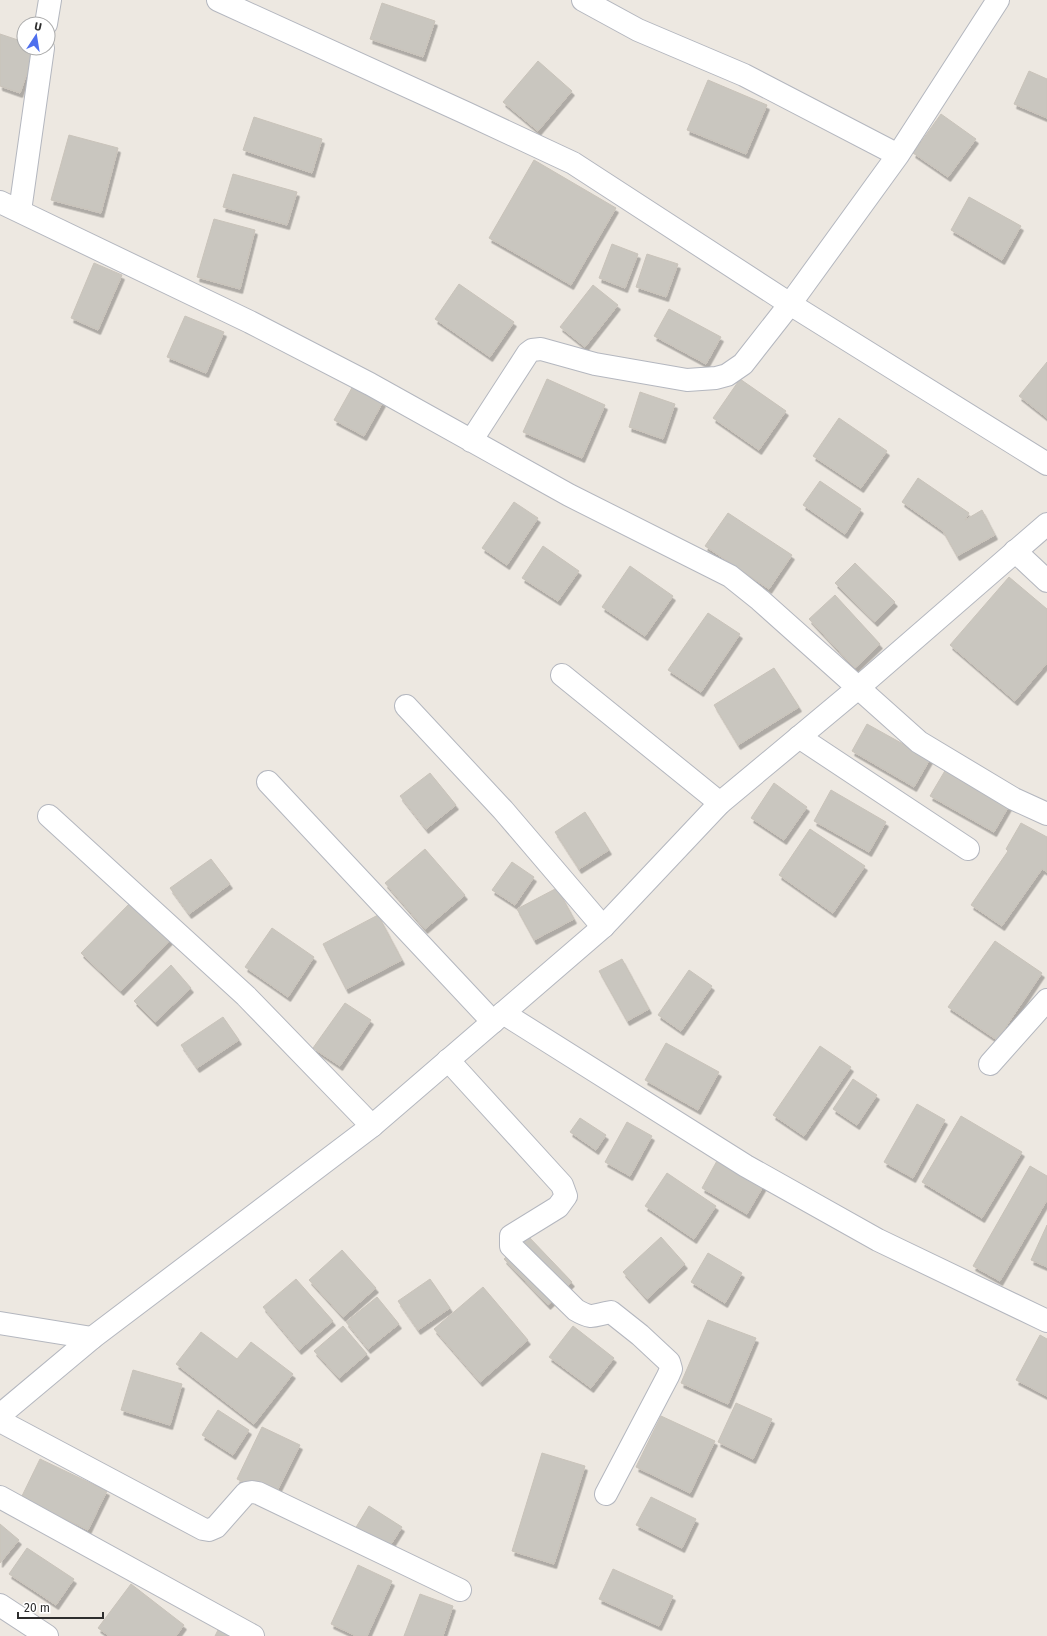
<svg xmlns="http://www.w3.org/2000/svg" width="1047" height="1636" font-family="'Fira Sans',sans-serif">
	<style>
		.building { fill: #c9c6bf; stroke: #c9c3ba; filter: url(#shadow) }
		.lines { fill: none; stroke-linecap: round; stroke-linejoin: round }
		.minor-casing { stroke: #b4b7bf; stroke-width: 24 }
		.secondary-casing { stroke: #b4b7bf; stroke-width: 24 }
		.minor { stroke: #fff; stroke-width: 22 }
		.secondary { stroke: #fff; stroke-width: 22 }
	</style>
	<defs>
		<filter id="shadow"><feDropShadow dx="2.5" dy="4.5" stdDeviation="0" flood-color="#0004"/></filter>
	</defs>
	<rect width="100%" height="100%" fill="#ede8e1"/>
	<path class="building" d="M 382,3 L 435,21 L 423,57 L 370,39 Z
		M 0,34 L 24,42 L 24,48 L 36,48 L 20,93 L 0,86 Z
		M 538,61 L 572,91 L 538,131 L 503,102 Z
		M 1029,71 L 1047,79 L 1047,118 L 1014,104 Z
		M 708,80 L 767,105 L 746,154 L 687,130 Z
		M 941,114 L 976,139 L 948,177 L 913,153 Z
		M 254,117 L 322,139 L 312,173 L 243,150 Z
		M 69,135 L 118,148 L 101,213 L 51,200 Z
		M 534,160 L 616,208 L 571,285 L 489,238 Z
		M 233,174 L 297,192 L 287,225 L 223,207 Z
		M 969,197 L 1021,226 L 1002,260 L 951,230 Z
		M 214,219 L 255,230 L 240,289 L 197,277 Z
		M 612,244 L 638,254 L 625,288 L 599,278 Z
		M 647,254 L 678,264 L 666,297 L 636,287 Z
		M 94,263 L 122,275 L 98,330 L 71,318 Z
		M 459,284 L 514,322 L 490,357 L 435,319 Z
		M 593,285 L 618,305 L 585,347 L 560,327 Z
		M 669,309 L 721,337 L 706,364 L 654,336 Z
		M 185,316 L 224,332 L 206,373 L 167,357 Z
		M 1047,362 L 1047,418 L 1019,396 Z
		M 547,379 L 605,405 L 582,458 L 523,432 Z
		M 740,379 L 786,411 L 759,450 L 713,418 Z
		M 353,386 L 383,402 L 364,436 L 334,420 Z
		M 640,392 L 675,404 L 663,439 L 629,427 Z
		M 839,418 L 887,451 L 861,488 L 813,456 Z
		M 918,478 L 969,513 L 965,520 L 982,510 L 995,535 L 957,556 L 943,531 L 902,502 Z
		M 820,481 L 861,509 L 845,534 L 803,505 Z
		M 514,502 L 538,518 L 507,565 L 482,548 Z
		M 728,513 L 792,555 L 769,589 L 705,546 Z
		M 543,546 L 579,571 L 558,601 L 522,578 Z
		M 855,563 L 895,602 L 875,622 L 835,583 Z
		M 630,566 L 673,596 L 645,636 L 602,607 Z
		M 1009,577 L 1047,609 L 1047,663 L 1015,701 L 950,645 Z
		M 835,595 L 880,644 L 855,668 L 809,619 Z
		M 708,613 L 740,634 L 701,692 L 668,670 Z
		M 774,668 L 799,707 L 738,745 L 714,705 Z
		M 867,724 L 930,759 L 914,787 L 852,751 Z
		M 946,769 L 1010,804 L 994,832 L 930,796 Z
		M 430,773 L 456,805 L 426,829 L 400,796 Z
		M 774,783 L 807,807 L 784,840 L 751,818 Z
		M 831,790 L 886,822 L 869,852 L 814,821 Z
		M 585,812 L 609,850 L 579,869 L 555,832 Z
		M 1021,823 L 1047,837 L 1047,872 L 1042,869 L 1002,926 L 971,905 L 1008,851 L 1006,849 Z
		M 810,829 L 865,866 L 833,913 L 779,875 Z
		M 425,849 L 465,895 L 425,929 L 385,883 Z
		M 211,859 L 230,884 L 189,914 L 170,888 Z
		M 512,862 L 534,877 L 515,905 L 492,890 Z
		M 557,888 L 574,919 L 534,940 L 517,909 Z
		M 130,903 L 170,940 L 121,991 L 81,953 Z
		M 378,915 L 402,960 L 346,989 L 323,944 Z
		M 272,928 L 314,957 L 288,997 L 245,967 Z
		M 995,941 L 1042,973 L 997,1040 L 948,1007 Z
		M 622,959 L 649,1009 L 627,1021 L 599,971 Z
		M 171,965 L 191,988 L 155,1022 L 134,1001 Z
		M 689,970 L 712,986 L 681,1031 L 658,1015 Z
		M 345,1003 L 371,1020 L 340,1066 L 313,1048 Z
		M 223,1017 L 239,1040 L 197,1068 L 181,1045 Z
		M 666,1043 L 719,1072 L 698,1110 L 645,1080 Z
		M 820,1046 L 851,1067 L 804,1136 L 773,1115 Z
		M 853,1079 L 877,1095 L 857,1125 L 833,1109 Z
		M 917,1104 L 945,1120 L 913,1178 L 884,1162 Z
		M 961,1116 L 1022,1152 L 982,1218 L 922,1182 Z
		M 580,1118 L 606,1135 L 596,1150 L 570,1132 Z
		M 627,1122 L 652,1136 L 630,1176 L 605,1162 Z
		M 718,1159 L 764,1185 L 747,1214 L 702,1188 Z
		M 1030,1166 L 1047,1176 L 1047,1200 L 1000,1281 L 973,1266 Z
		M 667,1173 L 716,1206 L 694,1239 L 645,1206 Z
		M 1047,1225 L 1047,1267 L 1031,1260 Z
		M 528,1236 L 572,1282 L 548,1305 L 504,1259 Z
		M 661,1237 L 685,1264 L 647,1299 L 623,1272 Z
		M 342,1250 L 376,1288 L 343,1317 L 309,1280 Z
		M 708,1253 L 742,1273 L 725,1303 L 691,1282 Z
		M 296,1279 L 333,1321 L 299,1350 L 263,1307 Z
		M 430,1279 L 450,1308 L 418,1330 L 398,1301 Z
		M 483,1287 L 528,1340 L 480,1382 L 434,1329 Z
		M 377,1297 L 399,1324 L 368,1349 L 346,1322 Z
		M 708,1320 L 756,1338 L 728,1404 L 681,1383 Z
		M 343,1326 L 367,1354 L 339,1378 L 314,1351 Z
		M 573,1326 L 614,1358 L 591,1388 L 549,1357 Z
		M 201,1332 L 237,1359 L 251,1342 L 293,1374 L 254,1424 L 176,1364 Z
		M 1040,1335 L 1047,1339 L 1047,1396 L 1016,1380 Z
		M 133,1370 L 182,1384 L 170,1425 L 121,1410 Z
		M 736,1403 L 772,1419 L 753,1459 L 718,1442 Z
		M 218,1410 L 249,1430 L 233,1455 L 202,1435 Z
		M 661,1416 L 715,1441 L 690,1493 L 636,1467 Z
		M 262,1427 L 300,1445 L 274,1497 L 237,1479 Z
		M 542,1453 L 585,1466 L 554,1564 L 512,1551 Z
		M 40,1459 L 107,1491 L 88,1530 L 21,1498 Z
		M 651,1497 L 696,1519 L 682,1548 L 636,1525 Z
		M 369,1506 L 402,1527 L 388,1549 L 355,1529 Z
		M 0,1524 L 19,1540 L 0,1563 Z
		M 27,1548 L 74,1579 L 56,1605 L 9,1574 Z
		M 358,1565 L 392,1581 L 367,1636 L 356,1636 L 331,1624 Z
		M 613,1569 L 673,1596 L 659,1626 L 599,1599 Z
		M 131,1584 L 184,1625 L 176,1636 L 109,1636 L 98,1628 Z
		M 420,1594 L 453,1606 L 443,1636 L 404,1636 Z
		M 218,1630 L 232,1636 L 215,1636 Z"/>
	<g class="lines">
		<g class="minor-casing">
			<path id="minor" d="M 218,0 L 466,113 L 573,163 L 790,304 L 1047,464
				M 583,0 L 638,30 L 744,75 L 898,155
				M 46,24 L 50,0
				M 0,202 L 250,322 L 370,384 L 569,495 L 730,576 L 760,600 L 919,742 L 1014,799 L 1047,814
				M 20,211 L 43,48
				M 471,441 L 528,353 L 532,350 L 541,349 L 595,364 L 687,380 L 716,378 L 727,375 L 743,364 L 790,304 L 898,155 L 998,0
				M 1015,551 L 1047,581
				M 562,675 L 720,803
				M 406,706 L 503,810 L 603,927
				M 799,737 L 968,849
				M 268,782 L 493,1022
				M 49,816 L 246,996 L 372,1126
				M 503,1013 L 746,1166 L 878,1240 L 1047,1321
				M 448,1060 L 562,1185 L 566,1196 L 558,1207 L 511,1236 L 511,1246 L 576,1310 C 593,1320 593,1315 611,1312 L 640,1335 L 669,1362 L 671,1369 L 668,1376 L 606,1494
				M 990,1064 L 1047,1000
				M 0,1323 L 92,1338
				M 0,1421 L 203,1529 L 209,1530 L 216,1527 L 246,1493 L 252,1492 L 258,1493 L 460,1590
				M 0,1497 L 253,1636
				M 0,1605 L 47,1636"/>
		</g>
		<g class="secondary-casing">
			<path id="secondary" d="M 0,1415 L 92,1338 L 372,1126 L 603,927 L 720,803 L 858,688 L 1047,524"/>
		</g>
		<use href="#minor" class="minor"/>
		<use href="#secondary" class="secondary"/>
	</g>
	<g transform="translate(36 36) rotate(12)"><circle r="19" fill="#ffffff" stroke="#ababab"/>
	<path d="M0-3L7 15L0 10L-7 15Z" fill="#4e6fee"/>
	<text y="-6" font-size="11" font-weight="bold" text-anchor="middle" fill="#2d2d2d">U</text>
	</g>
	<path d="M18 1612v6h85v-6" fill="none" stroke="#2d2d2d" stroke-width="2"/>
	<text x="24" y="1612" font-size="12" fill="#2d2d2d" stroke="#ffffff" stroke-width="3" paint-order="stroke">20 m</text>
</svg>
